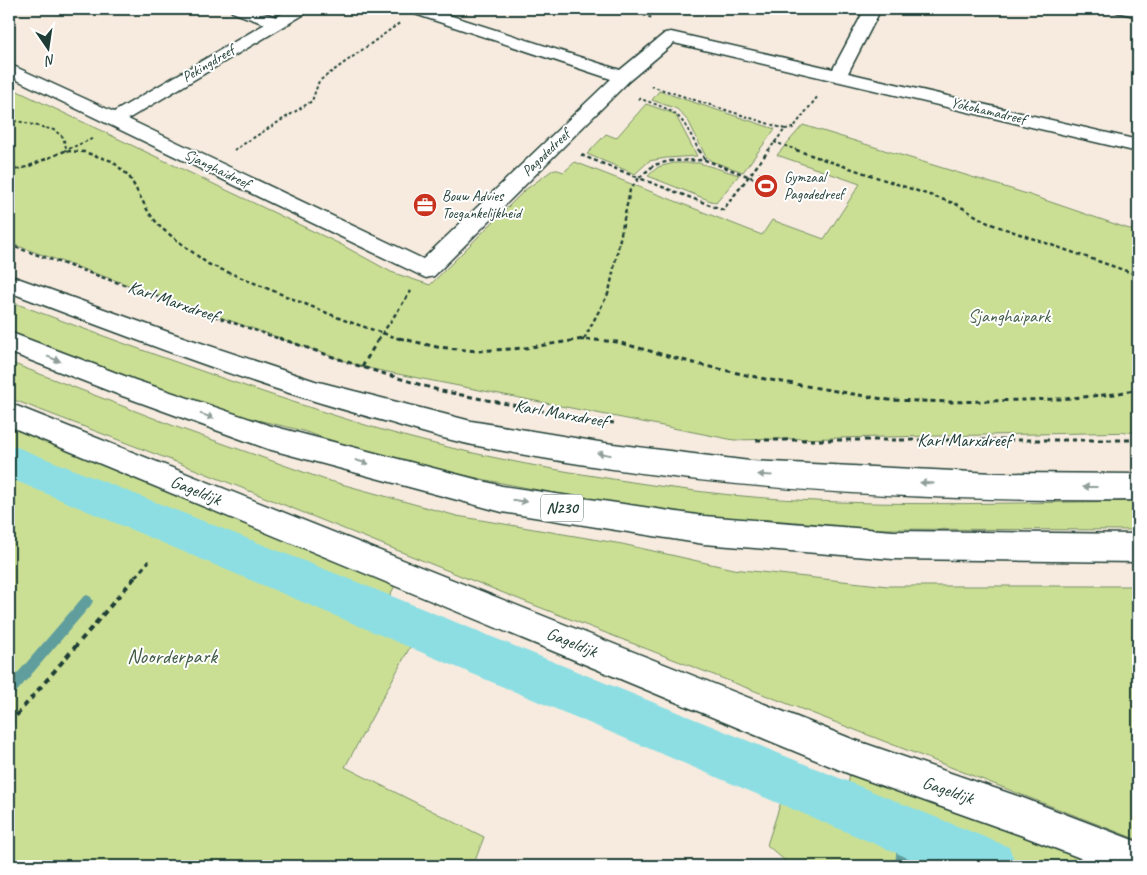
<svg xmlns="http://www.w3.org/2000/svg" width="1147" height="875" font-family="Caveat,sans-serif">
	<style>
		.green { fill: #cbdf94; stroke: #758e64 }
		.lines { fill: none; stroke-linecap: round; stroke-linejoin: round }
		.stream { fill: #619e9d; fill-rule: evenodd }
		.canal { fill: #8ddee3; fill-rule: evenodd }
		.street-casing { stroke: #1f3d34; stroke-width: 3 }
		.highway-casing { stroke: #1f3d34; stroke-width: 3 }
		.path-far3 { stroke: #1f3d34; stroke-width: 2; stroke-dasharray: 3 2.5; stroke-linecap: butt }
		.path-far2 { stroke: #1f3d34; stroke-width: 2.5; stroke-dasharray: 4 3; stroke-linecap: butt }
		.path-far1 { stroke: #1f3d34; stroke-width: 3; stroke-dasharray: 5 4; stroke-linecap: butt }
		.path { stroke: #1f3d34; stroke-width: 4; stroke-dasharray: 6 5; stroke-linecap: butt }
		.street { fill: #fff; fill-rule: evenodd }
		.highway { fill: #fff; fill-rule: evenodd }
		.oneway { fill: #8f9e9a }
		.labels { text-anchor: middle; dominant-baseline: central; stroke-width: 4; stroke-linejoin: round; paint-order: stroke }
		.far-street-label { font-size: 15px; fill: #1f3d34; stroke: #fff }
		.far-poi-label { font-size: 15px; fill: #1f3d34; stroke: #fff; text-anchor: start }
		.shield { fill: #fff; stroke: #627771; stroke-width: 1 }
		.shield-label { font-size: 16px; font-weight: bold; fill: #1f3d34 }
		.street-label { font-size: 18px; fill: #1f3d34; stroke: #fff }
		.park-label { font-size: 18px; fill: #415d47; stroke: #fff }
		.near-park-label { font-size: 21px; fill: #415d47; stroke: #fff }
	</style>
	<rect width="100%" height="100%" fill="#f6ebde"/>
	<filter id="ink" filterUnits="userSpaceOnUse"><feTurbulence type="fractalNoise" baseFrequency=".02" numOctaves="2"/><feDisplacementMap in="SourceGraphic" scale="10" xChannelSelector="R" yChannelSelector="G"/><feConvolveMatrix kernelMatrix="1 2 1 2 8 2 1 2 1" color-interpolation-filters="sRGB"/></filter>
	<g filter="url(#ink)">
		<path class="green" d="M 9,87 L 340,244 L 391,272 L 430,285 L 525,190 L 554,169 L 564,172 L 575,162 L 762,235 L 772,220 L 824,239 L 860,184 L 777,155 L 803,125 L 1027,194 L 1138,232 L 1138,432 L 734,440 L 362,367 L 9,243 Z
			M 659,91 L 775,129 L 743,172 L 711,161 L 705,155 L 689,122 L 677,109 L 652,100 Z
			M 646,104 L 675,114 L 697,156 L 666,158 L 649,161 L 635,174 L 587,154 L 606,134 L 616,138 Z
			M 674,163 L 699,163 L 739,175 L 716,203 L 648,176 L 658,167 Z
			M 9,301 C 105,337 201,372 299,404 C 345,419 392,434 439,445 C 516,464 595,477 673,488 C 827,510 984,503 1138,501 L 1138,530 L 874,529 L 733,519 L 612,504 L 486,480 L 382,457 L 300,430 L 168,399 L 9,336 Z
			M 9,362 L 179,428 L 323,479 L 457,516 L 622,544 L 733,569 L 888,586 L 1138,586 L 1138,840 L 521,600 L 197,470 L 9,398 Z
			M 9,414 L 402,573 L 384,606 L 423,623 L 345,767 L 484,837 L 473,866 L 9,866 Z
			M 852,757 L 1023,817 L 1138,861 L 1138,866 L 791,866 L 767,845 L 791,771 L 847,794 Z"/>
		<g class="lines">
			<path class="stream" d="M 87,595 L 91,597 L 93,601 L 91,605 L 13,696 L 9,698 L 9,683 L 83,597 Z
				M 905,825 L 910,827 L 912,832 L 909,866 L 895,866 L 898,832 L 900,827 Z"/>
			<path class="canal" d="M 9,444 L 352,580 L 1009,847 L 1017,866 L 927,866 L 9,478 Z"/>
			<g class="street-casing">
				<path id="street" d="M 230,9 L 252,9 L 276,17 L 291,9 L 310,9 L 308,12 L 128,119 L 423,259 L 611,79 L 412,13 L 411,9 L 430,9 L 620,70 L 665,33 L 671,32 L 833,69 L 865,9 L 881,9 L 848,73 L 1138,140 L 1138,152 L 674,43 L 629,81 L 434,276 L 426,278 L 9,76 L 9,64 L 114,112 L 265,24 L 232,12 Z
					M 1115,9 L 1138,9 L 1138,17 L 1117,12 Z
					M 9,403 L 852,739 L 1023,798 L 1138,842 L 1138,866 L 1101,866 L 1023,836 L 852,775 L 9,426 Z"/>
			</g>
			<g class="highway-casing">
				<path id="highway" d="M 9,275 L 171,333 L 315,381 L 471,421 L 605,443 L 750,461 L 994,473 L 1138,474 L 1138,500 C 917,502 690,489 473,445 C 444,439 416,430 388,422 C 259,388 134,339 9,292 Z
					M 9,332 L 135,380 L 268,425 L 502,486 L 704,516 L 893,531 L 1138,534 L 1138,562 L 893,559 L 704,544 L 502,512 L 268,449 L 117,394 L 9,352 Z"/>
			</g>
			<path class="path-far3" d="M 622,9 L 653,18
				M 651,86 L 785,129 L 768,151
				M 638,98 C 678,112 680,112 699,151
				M 9,119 L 54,130 L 63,137 L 67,151
				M 785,129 L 793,128 L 818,96
				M 774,142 L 800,151
				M 234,150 L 312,101 L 319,81 L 401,22
				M 64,151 L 94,138"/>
			<path class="path-far2" d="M 699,150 L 705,160
				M 796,150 L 956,204 L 988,223 L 1138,275
				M 67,151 L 84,152 L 112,161 L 129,176 L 149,213 L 161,228 L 208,264 L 344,320 L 403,340
				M 581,155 L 639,178 L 654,165 L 670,161 L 705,160 L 753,178
				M 9,171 L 27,167 L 67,150
				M 9,245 L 283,340
				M 584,339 L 609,292 L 630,190 L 639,178 L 723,210 L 769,150
				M 378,340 L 411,291
				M 580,340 L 591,340"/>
			<path class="path-far1" d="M 279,338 L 362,367 L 441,391 L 574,417
				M 399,338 L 437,347 L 477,351 L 525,348 L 584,339 L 617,342 L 701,365 L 765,379 L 889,400 L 952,402 L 1060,399 L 1115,394 L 1138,389
				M 362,367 L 379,338
				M 600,421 L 614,423
				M 756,440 L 1138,440
				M 135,577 L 149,561"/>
			<path class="path" d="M 9,724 L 136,576"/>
			<use href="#street" class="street"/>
			<use href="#highway" class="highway"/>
		</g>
		<defs><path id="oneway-solid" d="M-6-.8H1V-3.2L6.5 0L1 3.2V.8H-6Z" transform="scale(1.25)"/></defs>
		<g class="oneway">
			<use href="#oneway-solid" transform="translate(54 359) rotate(21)"/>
			<use href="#oneway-solid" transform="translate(207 416) rotate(19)"/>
			<use href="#oneway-solid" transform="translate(604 454) rotate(-171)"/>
			<use href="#oneway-solid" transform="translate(362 462) rotate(15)"/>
			<use href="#oneway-solid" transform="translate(765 475) rotate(-177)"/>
			<use href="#oneway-solid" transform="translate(927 483) rotate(-177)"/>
			<use href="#oneway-solid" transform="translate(1090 487) rotate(-180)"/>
			<use href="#oneway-solid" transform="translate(520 501) rotate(9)"/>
		</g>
	</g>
	<defs>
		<g id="stadium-disc" transform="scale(1.25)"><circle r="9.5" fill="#c8321e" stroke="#fff"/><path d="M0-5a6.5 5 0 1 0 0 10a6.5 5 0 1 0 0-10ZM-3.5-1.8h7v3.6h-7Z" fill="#fff"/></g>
		<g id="office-disc" transform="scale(1.25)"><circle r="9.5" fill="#c8321e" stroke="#fff"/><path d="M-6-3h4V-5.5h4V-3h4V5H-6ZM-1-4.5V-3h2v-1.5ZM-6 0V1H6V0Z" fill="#fff"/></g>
	</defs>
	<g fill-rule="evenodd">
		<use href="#stadium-disc" x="766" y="186"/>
		<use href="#office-disc" x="425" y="205"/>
	</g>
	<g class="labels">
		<g class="far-street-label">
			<text transform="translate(208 64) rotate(-31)">Pekingdreef</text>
			<text transform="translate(988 111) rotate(13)">Yokohamadreef</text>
			<text transform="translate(546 153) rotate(-44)">Pagodedreef</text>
			<text transform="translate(217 169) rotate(26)">Sjanghaidreef</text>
		</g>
		<g class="far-poi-label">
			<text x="784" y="177">Gymzaal<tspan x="784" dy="17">Pagodedreef</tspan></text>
			<text x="442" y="196">Bouw Advies<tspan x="442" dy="17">Toegankelijkheid</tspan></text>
		</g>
		<rect class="shield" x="541" y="494.5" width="42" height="27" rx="4"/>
		<g class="shield-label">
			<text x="562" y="508">N230</text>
		</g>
		<g class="street-label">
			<text transform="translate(173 301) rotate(19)">Karl Marxdreef</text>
			<text transform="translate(561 413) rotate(10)">Karl Marxdreef</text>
			<text x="964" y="440">Karl Marxdreef</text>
			<text transform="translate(196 490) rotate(22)">Gageldijk</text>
			<text transform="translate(572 642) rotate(22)">Gageldijk</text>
			<text transform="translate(948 790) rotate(19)">Gageldijk</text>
		</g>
		<g class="park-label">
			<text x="1009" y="316">Sjanghaipark</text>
		</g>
		<g class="near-park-label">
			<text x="172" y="656">Noorderpark</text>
		</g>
	</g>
	<rect width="1147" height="875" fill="none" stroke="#fff" stroke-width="30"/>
	<rect x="15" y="15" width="1117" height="845" fill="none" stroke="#1f3d34" stroke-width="2" filter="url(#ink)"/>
	<g transform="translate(48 48) rotate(167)" stroke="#ffffff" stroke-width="4" paint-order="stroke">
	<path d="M0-4L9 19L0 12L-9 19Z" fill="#1f3d34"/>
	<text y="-8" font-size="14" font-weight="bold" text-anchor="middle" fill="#1f3d34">N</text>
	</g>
</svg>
